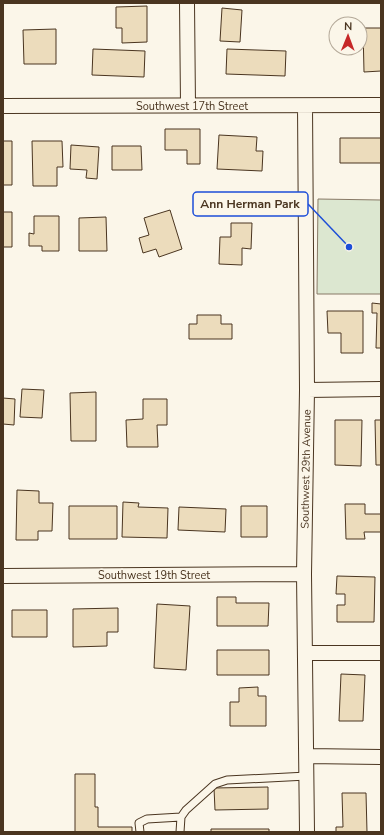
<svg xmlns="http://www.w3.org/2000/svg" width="384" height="835" font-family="'Nunito Sans',sans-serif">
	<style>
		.green { fill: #dce7d0; stroke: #887966 }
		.building { fill: #ecdcbc; stroke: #4a3520 }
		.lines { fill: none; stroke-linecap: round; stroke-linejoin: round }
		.lane-casing { stroke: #4a3520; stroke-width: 9 }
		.street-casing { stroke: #4a3520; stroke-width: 16 }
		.lane { stroke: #fbf6e9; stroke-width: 7 }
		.street { stroke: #fbf6e9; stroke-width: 14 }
		.labels { text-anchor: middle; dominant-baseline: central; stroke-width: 3; stroke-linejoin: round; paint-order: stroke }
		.street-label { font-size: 11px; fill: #4a3520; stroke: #fbf6e9 }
		.leader { fill: none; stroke: #1d4ed8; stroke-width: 1.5 }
		.callout-dot { fill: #1d4ed8; stroke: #fbf6e9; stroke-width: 1.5 }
		.callout { fill: #fbf6e9; stroke: #1d4ed8; stroke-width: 1.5 }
		.callout-label { font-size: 12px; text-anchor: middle; font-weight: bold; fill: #4a3520 }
	</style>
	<rect width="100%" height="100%" fill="#fbf6e9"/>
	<path class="green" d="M 318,199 L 381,200 L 381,294 L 317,294 Z"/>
	<path class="building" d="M 147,6 L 147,42 L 122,43 L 122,28 L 116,28 L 116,7 Z
		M 222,8 L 242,10 L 240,42 L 220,41 Z
		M 363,28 L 381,28 L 381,71 L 364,72 Z
		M 56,29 L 56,64 L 24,64 L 23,30 Z
		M 93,49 L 145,51 L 144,77 L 92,75 Z
		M 227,49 L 286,51 L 285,76 L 226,74 Z
		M 165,129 L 200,129 L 200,164 L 187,164 L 187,150 L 165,150 Z
		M 219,135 L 257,137 L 256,151 L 263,151 L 262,171 L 217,169 Z
		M 340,138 L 381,138 L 381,163 L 340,163 Z
		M 3,141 L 12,141 L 12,185 L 3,185 Z
		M 32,141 L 62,141 L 63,167 L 57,167 L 57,186 L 33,186 Z
		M 71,145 L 99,147 L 97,179 L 86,178 L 87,170 L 70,169 Z
		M 112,146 L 141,146 L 142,170 L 112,170 Z
		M 170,210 L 182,249 L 159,257 L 156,249 L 143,253 L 139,238 L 149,235 L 144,218 Z
		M 3,212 L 12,212 L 12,247 L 3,247 Z
		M 34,216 L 59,216 L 59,251 L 42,251 L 42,246 L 29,246 L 29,233 L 34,234 Z
		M 106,217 L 107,251 L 79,251 L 79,218 Z
		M 231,223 L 252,223 L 251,249 L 242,248 L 242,265 L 219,264 L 220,237 L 231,237 Z
		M 372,303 L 381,304 L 381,348 L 376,348 L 377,313 L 372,313 Z
		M 327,311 L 363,311 L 363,353 L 341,353 L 341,333 L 328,333 Z
		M 197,315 L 221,315 L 221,324 L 232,324 L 232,339 L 189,339 L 189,324 L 197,324 Z
		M 22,389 L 44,390 L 42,418 L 20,417 Z
		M 96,392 L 96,441 L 71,441 L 70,393 Z
		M 3,398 L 15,399 L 14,425 L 3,424 Z
		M 143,399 L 167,399 L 167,425 L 157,425 L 158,447 L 127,447 L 126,420 L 143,419 Z
		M 335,420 L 362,420 L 361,466 L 335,465 Z
		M 375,420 L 381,420 L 381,465 L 376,465 Z
		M 17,490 L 39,491 L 39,503 L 53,503 L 52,531 L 38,531 L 38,540 L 16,540 Z
		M 123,502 L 139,503 L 138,507 L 168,508 L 167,538 L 122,537 Z
		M 345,504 L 365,504 L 365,514 L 381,514 L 381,532 L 364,532 L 365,539 L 346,539 Z
		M 69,506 L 117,506 L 117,539 L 69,539 Z
		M 241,506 L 267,506 L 267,537 L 241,537 Z
		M 179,507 L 226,509 L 225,532 L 178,530 Z
		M 337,576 L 375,577 L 374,622 L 337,622 L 337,605 L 345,605 L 345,594 L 336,594 Z
		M 217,597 L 236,597 L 236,603 L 269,603 L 268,626 L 217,626 Z
		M 157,604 L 190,606 L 186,670 L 154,668 Z
		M 118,608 L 118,632 L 107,632 L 107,646 L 73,647 L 73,609 Z
		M 12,610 L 47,610 L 47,637 L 12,637 Z
		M 217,650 L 269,650 L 269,675 L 217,675 Z
		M 341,674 L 365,675 L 363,721 L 339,721 Z
		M 258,687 L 258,696 L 266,696 L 266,726 L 230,726 L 230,702 L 239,702 L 239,688 Z
		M 75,774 L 95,774 L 95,807 L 98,807 L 98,827 L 132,827 L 132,832 L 75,832 Z
		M 268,787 L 268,809 L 215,810 L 214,788 Z
		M 342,793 L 366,793 L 367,832 L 336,832 L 336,827 L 343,827 Z
		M 211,829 L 269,829 L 269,832 L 211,832 Z"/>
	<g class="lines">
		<g class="lane-casing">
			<path id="lane" d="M 140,832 L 139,823 L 147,819 L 181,817
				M 180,832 L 181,817 L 186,810 L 215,784 L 227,780 L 307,776"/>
		</g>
		<g class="street-casing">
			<path id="street" d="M 187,3 L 188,105
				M 3,106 L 381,105
				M 305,106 L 307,390 L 304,574 L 307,832
				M 307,390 L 381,389
				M 3,576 L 304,574
				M 305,653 L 381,653
				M 307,756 L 381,757"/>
		</g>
		<use href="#lane" class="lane"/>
		<use href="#street" class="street"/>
	</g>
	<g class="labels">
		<g class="street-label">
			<text x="192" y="106">Southwest 17th Street</text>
			<text transform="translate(306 469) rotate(-89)">Southwest 29th Avenue</text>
			<text x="154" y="575">Southwest 19th Street</text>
		</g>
	</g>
	<path class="leader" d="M349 247L308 204"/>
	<circle class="callout-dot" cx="349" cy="247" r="4"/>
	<rect class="callout" x="193" y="192" width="115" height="24" rx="4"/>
	<g class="callout-label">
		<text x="250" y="208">Ann Herman Park</text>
	</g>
	<rect width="384" height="835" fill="none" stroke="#4a3520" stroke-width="8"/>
	<g transform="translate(348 36) rotate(1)"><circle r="19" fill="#fbf6e9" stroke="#b4a999"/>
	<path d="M0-3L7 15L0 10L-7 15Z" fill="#c62828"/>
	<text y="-6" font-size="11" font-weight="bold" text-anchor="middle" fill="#4a3520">N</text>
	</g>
</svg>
